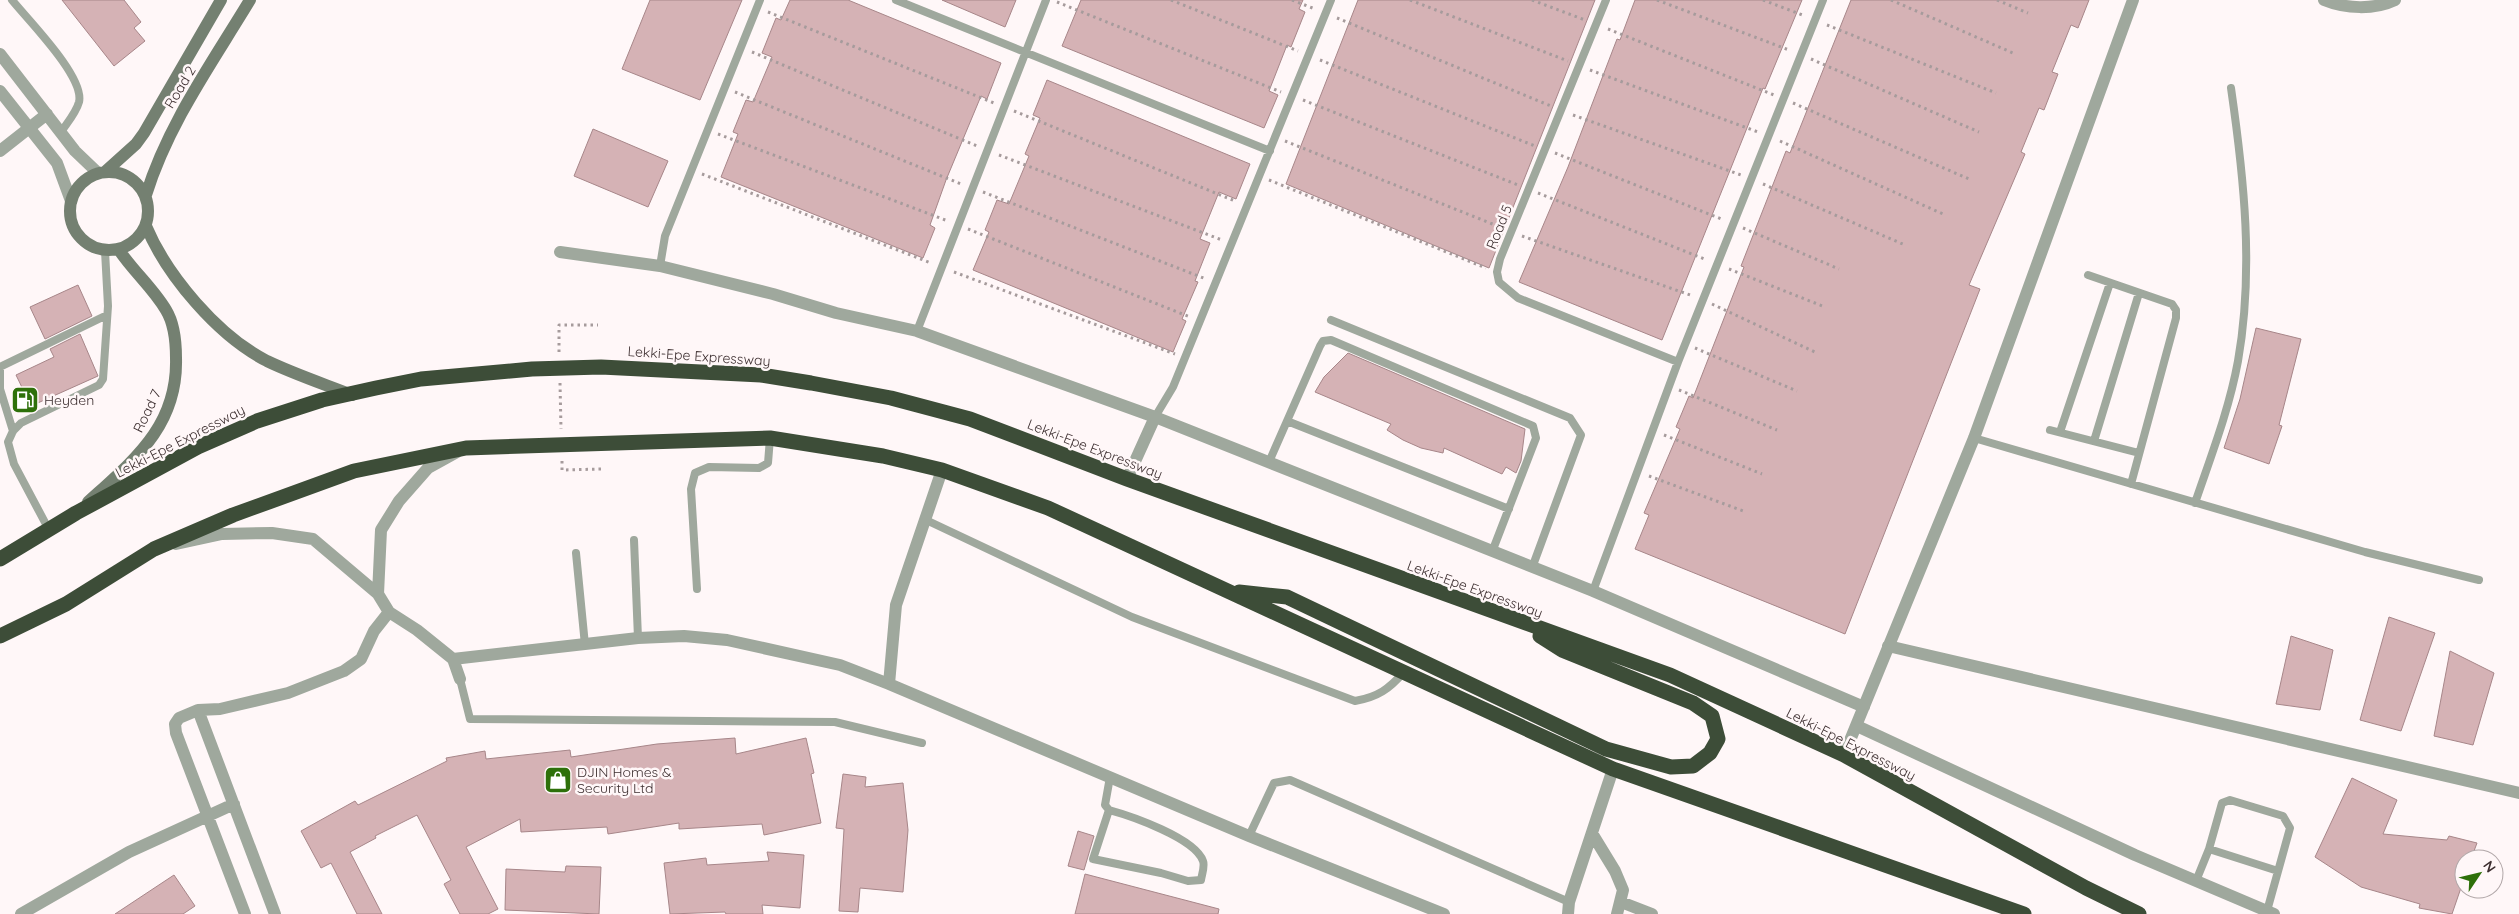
<svg xmlns="http://www.w3.org/2000/svg" width="2519" height="914" font-family="Quicksand,sans-serif">
	<style>
		.building { fill: #d5b2b5; stroke: #a78689 }
		.lines { fill: none; stroke-linecap: round; stroke-linejoin: round }
		.path { stroke: #a69b9c; stroke-width: 3; stroke-dasharray: 2.5 4; stroke-linecap: butt }
		.lane { stroke: #9fa89d; stroke-width: 8 }
		.street { stroke: #9fa89d; stroke-width: 12 }
		.secondary { stroke: #748071; stroke-width: 12 }
		.highway { stroke: #3d4d38; stroke-width: 15 }
		.labels { text-anchor: middle; dominant-baseline: central; stroke-width: 5; stroke-linejoin: round; paint-order: stroke }
		.street-label { font-size: 14px; fill: #3d2f30; stroke: #fff7f8 }
		.poi-label { font-size: 14px; fill: #3d2f30; stroke: #fff7f8; text-anchor: start }
	</style>
	<rect width="100%" height="100%" fill="#fff7f8"/>
	<path class="building" d="M 62,0 L 124,0 L 141,22 L 134,28 L 145,41 L 114,66 Z
		M 650,0 L 742,0 L 700,100 L 622,69 Z
		M 790,0 L 848,0 L 1001,63 L 987,99 L 981,96 L 946,180 L 930,225 L 935,228 L 923,258 L 721,177 L 738,134 L 733,132 L 746,100 L 753,102 L 772,57 L 762,53 L 776,18 L 781,20 Z
		M 942,0 L 1016,0 L 1005,27 Z
		M 1081,0 L 1303,0 L 1299,9 L 1305,12 L 1291,47 L 1287,45 L 1269,91 L 1278,95 L 1264,128 L 1062,46 Z
		M 1358,0 L 1595,0 L 1489,268 L 1286,184 Z
		M 1635,0 L 1802,0 L 1765,89 L 1763,88 L 1662,340 L 1519,282 L 1568,167 L 1617,39 L 1620,40 Z
		M 1851,0 L 2089,0 L 2078,28 L 2071,25 L 2052,72 L 2058,74 L 2044,110 L 2039,108 L 2021,152 L 2025,154 L 1969,285 L 1980,289 L 1845,634 L 1635,549 L 1649,515 L 1644,513 L 1680,429 L 1676,427 L 1689,396 L 1693,398 L 1744,267 L 1741,266 L 1772,187 L 1786,151 L 1790,153 Z
		M 1047,80 L 1250,164 L 1236,199 L 1219,192 L 1200,239 L 1210,243 L 1195,281 L 1198,282 L 1182,319 L 1186,321 L 1173,352 L 973,270 L 989,232 L 985,230 L 997,200 L 1009,204 L 1029,156 L 1025,154 L 1040,118 L 1033,115 Z
		M 593,129 L 668,161 L 648,207 L 574,176 Z
		M 78,285 L 92,316 L 45,339 L 30,307 Z
		M 2256,328 L 2301,339 L 2279,425 L 2282,426 L 2269,464 L 2224,448 L 2240,399 Z
		M 80,334 L 98,376 L 31,406 L 16,375 L 54,357 L 50,349 Z
		M 1348,353 L 1525,429 L 1521,461 L 1516,473 L 1506,467 L 1502,474 L 1444,448 L 1443,453 L 1421,448 L 1403,440 L 1387,430 L 1391,424 L 1315,392 L 1324,377 Z
		M 2389,617 L 2435,633 L 2401,731 L 2360,720 Z
		M 2291,636 L 2333,650 L 2320,710 L 2276,704 Z
		M 2450,651 L 2494,673 L 2473,745 L 2434,736 Z
		M 735,738 L 736,754 L 806,738 L 814,773 L 811,774 L 821,823 L 764,835 L 762,824 L 679,829 L 679,823 L 608,834 L 607,827 L 521,832 L 520,819 L 466,847 L 498,909 L 488,914 L 460,914 L 444,884 L 451,880 L 417,815 L 375,836 L 376,838 L 350,852 L 382,914 L 357,914 L 331,863 L 321,868 L 301,831 L 355,801 L 358,805 L 447,761 L 446,758 L 485,751 L 486,759 L 570,750 L 571,757 L 657,744 Z
		M 843,774 L 866,777 L 865,787 L 903,783 L 908,830 L 903,892 L 860,888 L 858,912 L 839,911 L 844,829 L 836,828 Z
		M 2352,778 L 2397,800 L 2383,834 L 2447,840 L 2449,836 L 2477,843 L 2471,859 L 2464,859 L 2464,879 L 2452,914 L 2419,908 L 2420,904 L 2361,887 L 2315,857 Z
		M 1078,831 L 1094,836 L 1084,870 L 1068,866 Z
		M 767,852 L 804,855 L 800,908 L 762,905 L 763,914 L 726,914 L 725,912 L 670,914 L 664,863 L 706,858 L 707,865 L 769,861 Z
		M 566,866 L 601,867 L 599,914 L 505,910 L 506,869 L 565,872 Z
		M 1085,874 L 1219,909 L 1218,914 L 1075,914 Z
		M 174,875 L 195,906 L 183,914 L 115,914 Z"/>
	<g class="lines">
		<path class="path" d="M 1171,0 L 1298,51
			M 1292,0 L 1315,9
			M 1410,0 L 1568,61
			M 1532,0 L 1585,20
			M 1657,0 L 1789,50
			M 1763,0 L 1805,16
			M 1891,0 L 2013,53
			M 1997,0 L 2028,13
			M 1057,2 L 1281,92
			M 768,12 L 994,103
			M 1337,18 L 1551,106
			M 1827,25 L 1996,93
			M 1608,29 L 1774,95
			M 752,52 L 977,146
			M 1811,59 L 1979,132
			M 1320,60 L 1535,146
			M 1590,70 L 1758,132
			M 735,92 L 961,184
			M 1303,100 L 1518,185
			M 1793,103 L 1969,179
			M 1014,111 L 1235,201
			M 1573,115 L 1741,175
			M 718,134 L 948,221
			M 1285,141 L 1500,227
			M 1780,141 L 1943,214
			M 1555,153 L 1724,220
			M 999,155 L 1222,240
			M 702,174 L 931,263
			M 1269,180 L 1486,268
			M 1763,184 L 1905,245
			M 983,192 L 1206,279
			M 1538,193 L 1707,260
			M 1743,228 L 1839,269
			M 968,229 L 1190,317
			M 1522,236 L 1693,296
			M 1729,269 L 1825,307
			M 954,272 L 1175,354
			M 1712,304 L 1817,353
			M 1695,348 L 1797,391
			M 559,352 L 559,325 L 598,325
			M 560,383 L 561,429
			M 1679,390 L 1777,430
			M 1664,435 L 1762,474
			M 562,461 L 562,470 L 603,469
			M 1649,476 L 1746,512"/>
		<path class="lane" d="M 12,0 C 28,20 85,77 79,102 C 76,113 67,123 61,132
			M 896,0 L 1270,151
			M 1606,0 L 1500,259 L 1497,272 L 1499,282 L 1518,298 L 1678,362
			M 660,266 L 665,236 L 760,0
			M 2088,275 L 2172,304 L 2176,310 L 2176,318 L 2131,484
			M 1331,320 L 1570,418 L 1581,435 L 1532,568
			M 917,331 L 1046,0
			M 0,367 L 107,315
			M 0,367 L 0,389 L 13,431
			M 1155,417 L 1173,387 L 1331,0
			M 1287,421 L 1509,509
			M 2050,430 L 2139,453
			M 2060,432 L 2110,283
			M 1974,438 L 2365,552 L 2479,580
			M 2094,441 L 2139,293
			M 1269,462 L 1320,346 L 1323,341 L 1331,340 L 1533,426 L 1536,438 L 1492,552
			M 2195,503 C 2211,456 2229,410 2238,361 C 2254,270 2244,178 2231,88
			M 926,520 L 1132,617 L 1355,701 C 1378,697 1389,689 1404,672
			M 49,530 L 14,464 L 8,442 L 13,431 L 21,423 L 99,385 L 103,379 L 108,306 L 105,251
			M 634,540 L 638,638
			M 576,553 L 585,645
			M 697,589 L 691,489 L 695,473 L 709,467 L 759,468 L 768,463 L 770,438
			M 1593,591 L 1678,362 L 1823,0
			M 460,679 L 470,719 L 835,722 L 922,743
			M 1109,810 L 1093,859 L 1161,873 L 1188,881 L 1201,880 C 1202,874 1205,866 1203,861 C 1195,838 1131,816 1109,810 L 1105,805 L 1110,777
			M 1249,836 L 1274,783 L 1290,780 L 1569,902
			M 2209,849 L 2278,871
			M 2196,881 L 2209,849 L 2222,803 L 2230,800 L 2283,816 L 2290,828 L 2267,911"/>
		<path class="street" d="M 2324,0 C 2346,9 2374,10 2395,0
			M 0,54 L 75,151 L 98,173
			M 0,91 L 57,163 L 71,201
			M 0,151 L 47,114
			M 560,252 L 660,266 L 773,294 L 836,313 L 917,331 L 1155,417 L 1593,591 L 1864,707
			M 942,470 L 896,605 L 889,684 L 1249,836 L 1444,914
			M 1127,479 L 1155,417
			M 176,544 L 222,534 L 272,533 L 313,539 L 378,594 L 389,612 L 417,630 L 453,659 L 460,679
			M 378,594 L 381,530 L 399,501 L 428,468 L 457,452
			M 1888,646 L 2519,793
			M 453,659 L 638,638 L 684,636 L 727,640 L 840,665 L 889,684
			M 198,710 L 275,914
			M 1857,726 L 2135,855 L 2274,914
			M 1844,755 L 1974,438 L 2133,0
			M 1593,835 L 1615,871 L 1623,890 L 1617,914
			M 1621,902 L 1652,914
			M 21,914 L 129,852 L 234,804
			M 245,914 L 176,733 L 175,724 L 179,718 L 198,710 L 220,709 L 288,693 L 344,671 L 361,659 L 374,631 L 389,612
			M 1568,914 L 1569,902 L 1613,769"/>
		<path class="secondary" d="M 106,171 L 136,144 L 144,133 L 221,0
			M70 211a39 39 0 1 1 78 0a39 39 0 1 1-78 0Z
			M 146,195 C 168,124 212,63 250,0
			M 146,226 C 167,276 218,336 267,361 C 294,374 324,384 352,395
			M 88,502 C 134,460 178,426 176,358 C 176,343 174,323 166,310 C 153,288 133,271 119,250"/>
		<path class="highway" d="M 0,559 L 76,513 L 198,447 L 257,421 L 322,400 L 376,388 L 421,379 L 532,369 L 601,367 L 761,375 L 811,383 L 891,398 L 970,419 L 1127,479 L 1670,675 L 1844,755 L 2086,888 L 2139,914
			M 1239,592 L 1287,597 L 1606,749 L 1671,767 L 1693,766 L 1710,753 L 1718,739 L 1712,716 L 1693,703 L 1562,650 L 1540,636
			M 0,636 L 66,604 L 154,549 L 233,515 L 354,471 L 466,448 L 770,438 L 883,456 L 942,470 L 1048,508 L 1613,769 L 2024,914"/>
	</g>
	<defs>
		<g id="fuel-square" transform="scale(1.4375)"><rect x="-9" y="-9" width="18" height="18" rx="4" fill="#2e700a" stroke="#fff7f8"/><path d="M-5.5-6h7V0h2V4h1.3V-2.5L3-4.5l.8-.8L6-3V5H2.5V1h-1V6h-7ZM-4.2-4.7v3.2H.2V-4.7Z" fill="#fff"/></g>
		<g id="shop-square" transform="scale(1.4375)"><rect x="-9" y="-9" width="18" height="18" rx="4" fill="#2e700a" stroke="#fff7f8"/><path d="M-5-2.5h2.3a2.7 3.5 0 0 1 5.4 0H5L5.5 6h-11ZM-1.5-2.5h3a1.5 2.3 0 0 0-3 0Z" fill="#fff"/></g>
	</defs>
	<g fill-rule="evenodd">
		<use href="#fuel-square" x="25" y="400"/>
		<use href="#shop-square" x="558" y="780"/>
	</g>
	<g class="labels">
		<g class="street-label">
			<text transform="translate(180 87) rotate(-59)">Road 2</text>
			<text transform="translate(1499 227) rotate(-68)">Road 5</text>
			<text transform="translate(699 356) rotate(4)">Lekki-Epe Expressway</text>
			<text transform="translate(147 411) rotate(-64)">Road 7</text>
			<text transform="translate(180 441) rotate(-27)">Lekki-Epe Expressway</text>
			<text transform="translate(1095 449) rotate(21)">Lekki-Epe Expressway</text>
			<text transform="translate(1475 589) rotate(20)">Lekki-Epe Expressway</text>
			<text transform="translate(1851 744) rotate(27)">Lekki-Epe Expressway</text>
		</g>
		<g class="poi-label">
			<text x="44" y="400">Heyden</text>
			<text x="577" y="772">DJIN Homes &amp;<tspan x="577" dy="16">Security Ltd</tspan></text>
		</g>
	</g>
	<g transform="translate(2479 874) rotate(55)"><circle r="24" fill="#fff7f8" stroke="#b1a7a8"/>
	<path d="M0-4L9 19L0 12L-9 19Z" fill="#2e700a"/>
	<text y="-8" font-size="14" font-weight="bold" text-anchor="middle" fill="#3d2f30">N</text>
	</g>
</svg>
